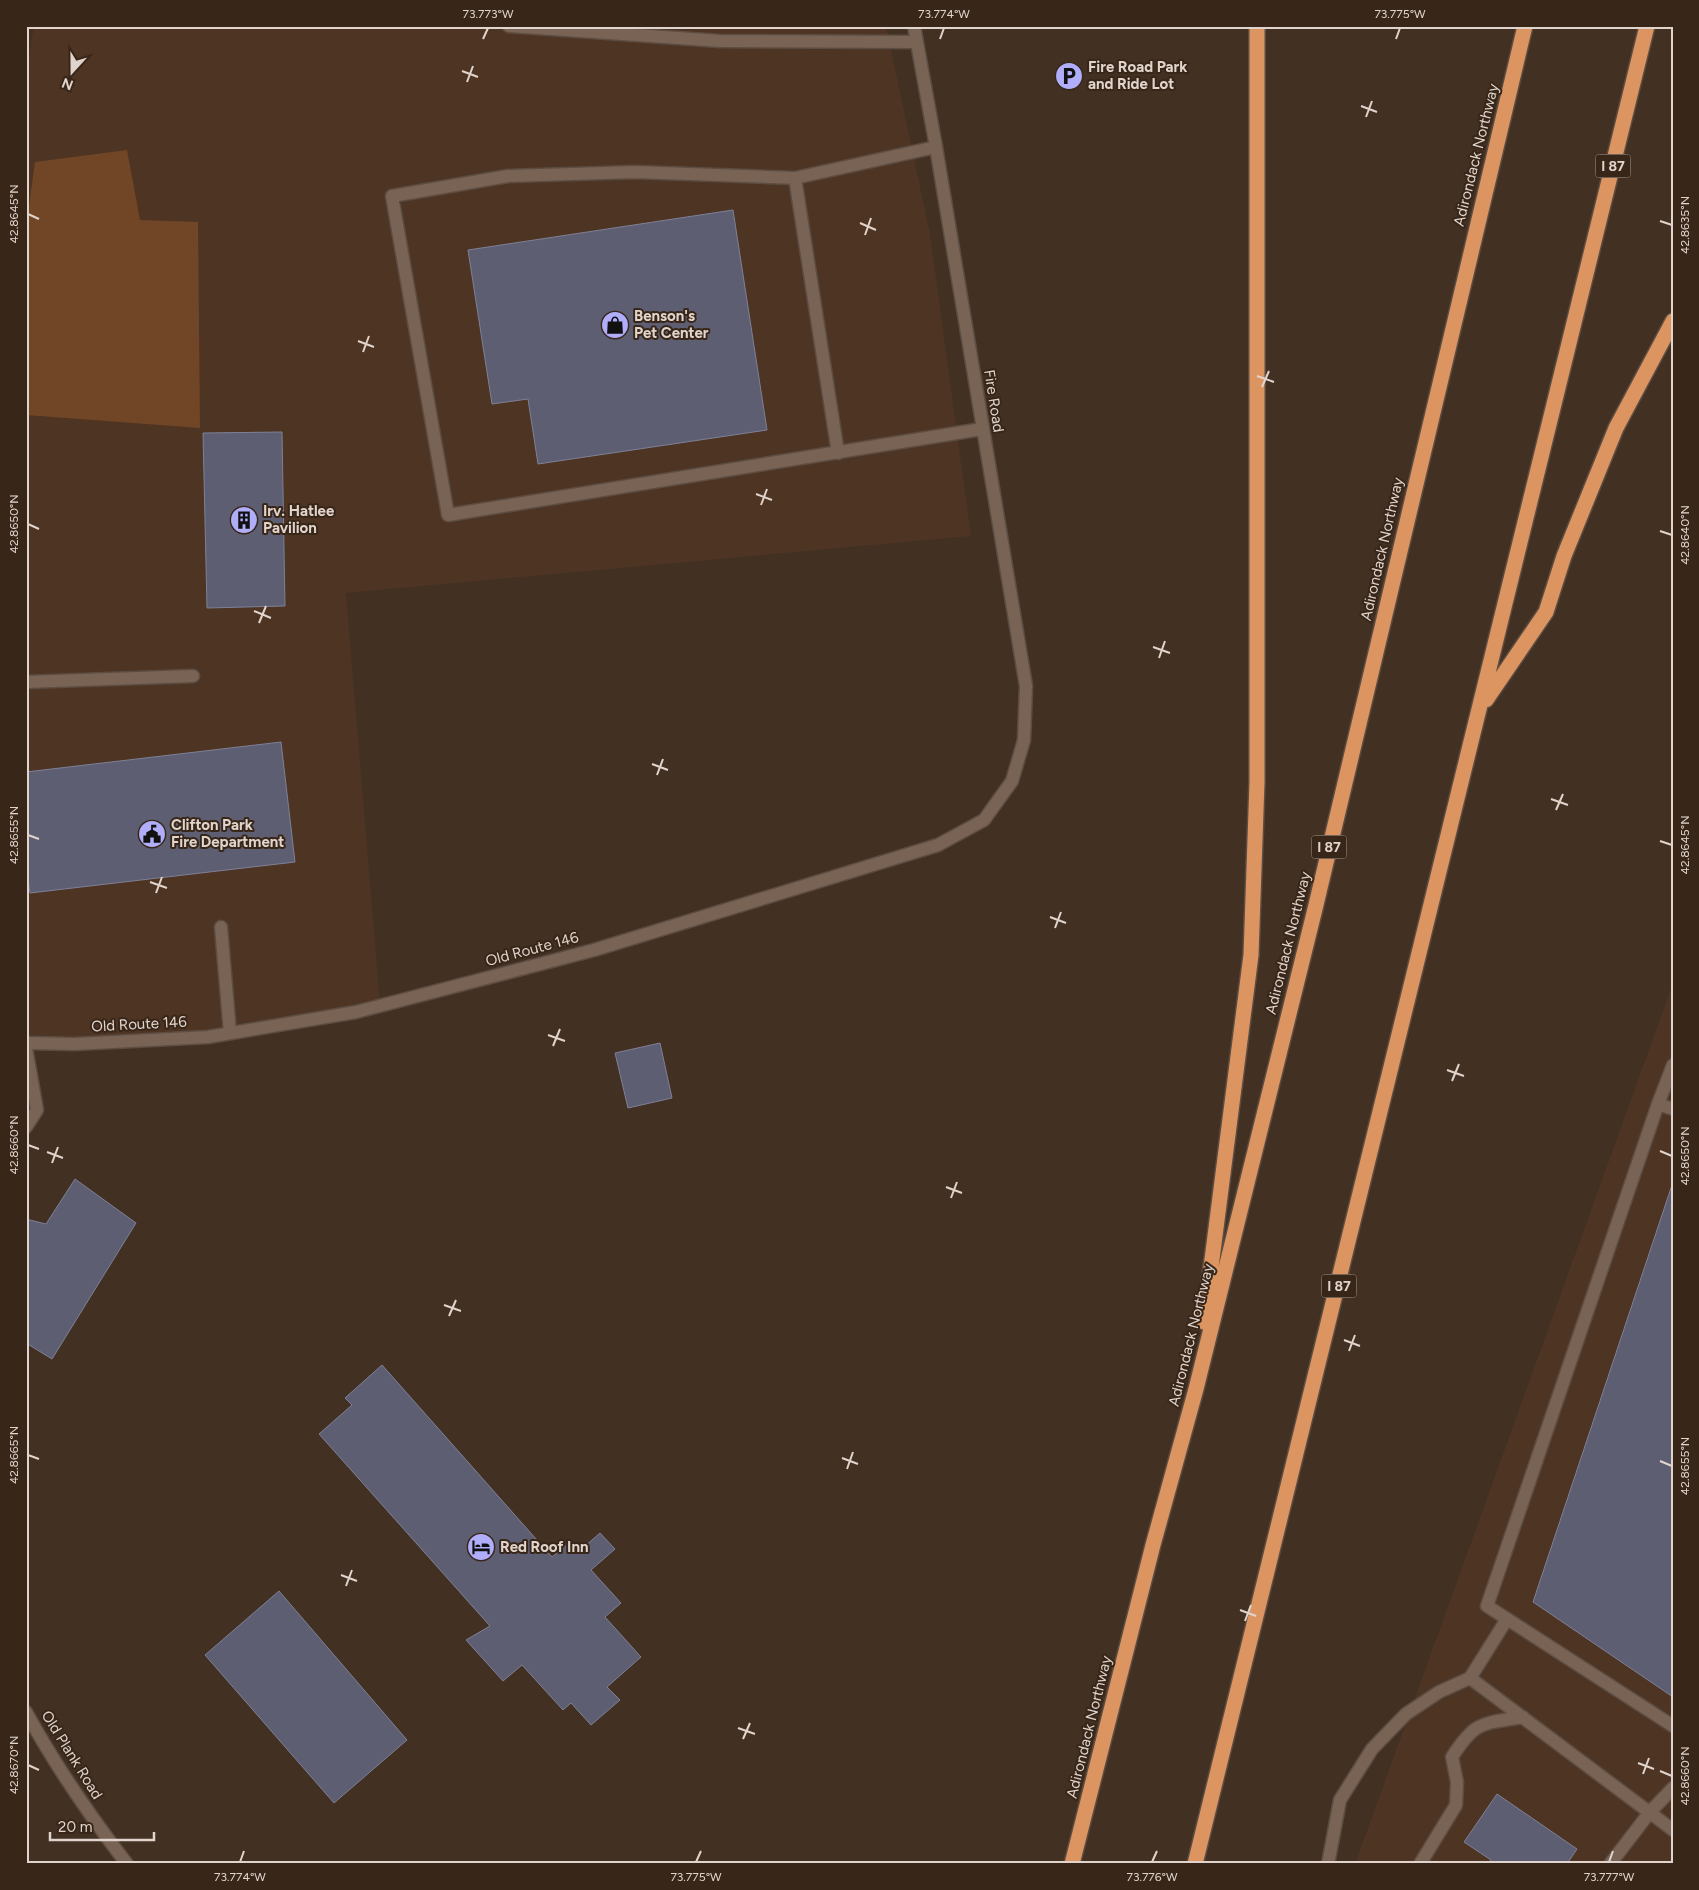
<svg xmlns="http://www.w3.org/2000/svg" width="1699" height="1890" font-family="Figtree,sans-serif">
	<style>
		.built { fill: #4d3423 }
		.green { fill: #714626 }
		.building { fill: #5e5e73; stroke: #7f8097 }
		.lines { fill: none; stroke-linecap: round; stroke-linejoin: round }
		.service-casing { stroke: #5c4c41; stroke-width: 15 }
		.minor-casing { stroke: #5c4c41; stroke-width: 15 }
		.motorway-casing { stroke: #5c4c41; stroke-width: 18 }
		.service { stroke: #786355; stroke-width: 12 }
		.minor { stroke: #786355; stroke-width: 12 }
		.motorway { stroke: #dc9461; stroke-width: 15 }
		.ticks { fill: none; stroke: #e0d4cc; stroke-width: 2 }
		.labels { text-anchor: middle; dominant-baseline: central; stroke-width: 4; stroke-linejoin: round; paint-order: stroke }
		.shield { fill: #382619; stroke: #aea096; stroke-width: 1 }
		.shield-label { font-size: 14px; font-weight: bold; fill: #e0d4cc }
		.poi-label { font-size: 15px; font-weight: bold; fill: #e0d4cc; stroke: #382619; text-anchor: start }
		.street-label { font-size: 15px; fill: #e0d4cc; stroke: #382619 }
		.neatline { fill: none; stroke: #e0d4cc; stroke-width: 2 }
		.ticks-label { font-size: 12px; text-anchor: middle; fill: #e0d4cc }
	</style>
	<rect width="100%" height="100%" fill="#423023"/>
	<path class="built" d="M 34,26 L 886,26 L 930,234 L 971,536 L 346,593 L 380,1005 L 163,1039 L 26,1041 L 26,71 Z
		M 1673,983 L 1673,1864 L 1355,1864 Z"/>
	<path class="green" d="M 127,150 L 140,220 L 198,222 L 200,428 L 26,415 L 26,228 L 35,162 Z"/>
	<path class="building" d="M 733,210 L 767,430 L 538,464 L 528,399 L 492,404 L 468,250 Z
		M 282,432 L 285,606 L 207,608 L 203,433 Z
		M 281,742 L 295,862 L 30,893 L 26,865 L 26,772 Z
		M 660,1043 L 672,1098 L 628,1108 L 615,1053 Z
		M 75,1179 L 136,1223 L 52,1359 L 26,1343 L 26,1219 L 46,1224 Z
		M 1673,1182 L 1673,1697 L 1533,1602 Z
		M 382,1365 L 552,1557 L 568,1544 L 577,1553 L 600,1533 L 615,1549 L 591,1570 L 621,1603 L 605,1617 L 641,1657 L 607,1687 L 620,1700 L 591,1725 L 571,1703 L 563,1710 L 522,1665 L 503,1681 L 466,1640 L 490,1626 L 319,1434 L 352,1405 L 345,1398 Z
		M 279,1591 L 407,1740 L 334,1803 L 205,1655 Z
		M 1497,1794 L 1577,1849 L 1567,1864 L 1488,1864 L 1491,1860 L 1464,1842 Z"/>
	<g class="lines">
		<g class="service-casing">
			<path id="service" d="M 936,147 L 795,178 L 635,172 L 508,176 L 392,196 L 448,515 L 982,429
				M 795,178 L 838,453
				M 26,682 L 193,676
				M 221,927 L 230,1033
				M 26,1048 L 37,1110 L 26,1127
				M 1673,1065 L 1658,1104 L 1673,1109
				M 1658,1104 L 1487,1606 L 1673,1726
				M 1470,1678 L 1673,1830
				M 1328,1864 L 1340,1800 L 1372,1749 L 1406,1714 L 1439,1692 L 1470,1678 L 1507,1619
				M 1420,1864 L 1456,1805 L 1457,1782 L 1452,1757 C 1476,1720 1482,1724 1523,1717
				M 1610,1864 L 1650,1812 L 1673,1788"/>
		</g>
		<g class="minor-casing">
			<path id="minor" d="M 509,26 L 720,41 L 916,42
				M 26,1043 L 75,1044 L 208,1037 L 356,1012 L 594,950 L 938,845 L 984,820 L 1012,781 L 1024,740 L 1026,686 L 936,147 L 914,26
				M 26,1712 C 55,1765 90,1816 127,1864"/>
		</g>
		<g class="motorway-casing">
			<path id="motorway" d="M 1486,700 L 1546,612 L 1564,556 L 1616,428 L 1673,321
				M 1204,1322 L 1251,955 L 1257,782 L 1257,26
				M 1072,1864 L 1153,1545 L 1196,1389 L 1315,909 L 1525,26
				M 1195,1864 L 1647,26"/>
		</g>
		<use href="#service" class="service"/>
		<use href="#minor" class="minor"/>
		<use href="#motorway" class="motorway"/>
	</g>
	<path class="ticks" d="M 483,39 L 488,28M 940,39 L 944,28M 1396,39 L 1400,28M 462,71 L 478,77M 467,82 L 473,66M 1361,106 L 1377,112M 1366,117 L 1372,101M 28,214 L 39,219M 1660,221 L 1672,225M 860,223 L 876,230M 865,235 L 871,218M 358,341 L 374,347M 363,352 L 369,336M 1257,376 L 1274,382M 1262,387 L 1269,371M 756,494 L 772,500M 761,505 L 767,489M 28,524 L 39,529M 1660,531 L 1672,535M 254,611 L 271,618M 259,623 L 266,606M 1153,647 L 1170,653M 1159,658 L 1165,641M 652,764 L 668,770M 657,775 L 663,759M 1551,799 L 1568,805M 1556,810 L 1563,794M 28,835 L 39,839M 1660,841 L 1672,845M 150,882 L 167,888M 156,893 L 162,877M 1050,917 L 1066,923M 1055,928 L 1061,912M 548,1035 L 565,1041M 553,1046 L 560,1029M 1447,1070 L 1464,1076M 1452,1081 L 1459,1064M 28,1145 L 39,1149M 1660,1151 L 1672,1156M 47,1152 L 63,1158M 52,1163 L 58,1147M 946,1187 L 962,1193M 951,1198 L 957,1182M 444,1305 L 461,1311M 449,1316 L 456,1300M 1344,1340 L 1360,1346M 1349,1351 L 1355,1335M 28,1455 L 39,1459M 842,1458 L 858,1464M 1660,1461 L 1672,1466M 847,1469 L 853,1452M 341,1575 L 357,1581M 346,1586 L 352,1570M 1240,1610 L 1256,1616M 1245,1621 L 1251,1605M 738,1728 L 755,1734M 743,1739 L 750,1723M 1638,1763 L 1654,1769M 28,1765 L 39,1770M 1660,1771 L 1672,1776M 1643,1774 L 1649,1758M 240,1862 L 244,1851M 696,1862 L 701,1851M 1152,1862 L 1157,1851M 1609,1862 L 1613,1851"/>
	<defs>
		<g id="parking-disc" transform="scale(1.4375)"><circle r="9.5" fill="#b0aefa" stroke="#382619"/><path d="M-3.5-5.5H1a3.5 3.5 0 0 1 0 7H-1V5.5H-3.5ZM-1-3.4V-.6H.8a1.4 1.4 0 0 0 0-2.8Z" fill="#111"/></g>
		<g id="shop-disc" transform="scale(1.4375)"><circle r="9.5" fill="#b0aefa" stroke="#382619"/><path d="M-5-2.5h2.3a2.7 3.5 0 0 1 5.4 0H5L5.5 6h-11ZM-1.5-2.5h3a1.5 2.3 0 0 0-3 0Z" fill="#111"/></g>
		<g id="building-disc" transform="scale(1.4375)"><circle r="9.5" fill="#b0aefa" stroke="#382619"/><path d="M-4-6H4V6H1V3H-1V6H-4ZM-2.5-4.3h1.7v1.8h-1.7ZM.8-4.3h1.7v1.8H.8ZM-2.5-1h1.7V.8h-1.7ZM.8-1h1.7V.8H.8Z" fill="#111"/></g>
		<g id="civic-disc" transform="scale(1.4375)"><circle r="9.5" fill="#b0aefa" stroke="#382619"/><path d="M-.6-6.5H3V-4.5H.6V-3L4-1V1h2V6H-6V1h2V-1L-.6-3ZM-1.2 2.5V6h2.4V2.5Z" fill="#111"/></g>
		<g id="hotel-disc" transform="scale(1.4375)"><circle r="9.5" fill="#b0aefa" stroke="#382619"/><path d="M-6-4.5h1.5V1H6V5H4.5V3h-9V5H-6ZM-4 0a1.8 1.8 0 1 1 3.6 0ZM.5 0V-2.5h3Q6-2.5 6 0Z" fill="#111"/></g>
	</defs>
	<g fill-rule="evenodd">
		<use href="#parking-disc" x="1069" y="76"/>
		<use href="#shop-disc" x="615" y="325"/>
		<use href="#building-disc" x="244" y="520"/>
		<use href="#civic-disc" x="152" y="834"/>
		<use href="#hotel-disc" x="481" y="1547"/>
	</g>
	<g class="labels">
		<g class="shield">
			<rect x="1595.5" y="154.5" width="35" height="23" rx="4"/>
			<rect x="1311.5" y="835.5" width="35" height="23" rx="4"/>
			<rect x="1321.5" y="1274.5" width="35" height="23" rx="4"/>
		</g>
		<g class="shield-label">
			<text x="1613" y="166">I 87</text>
			<text x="1329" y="847">I 87</text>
			<text x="1339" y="1286">I 87</text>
		</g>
		<g class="poi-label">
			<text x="1088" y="67">Fire Road Park<tspan x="1088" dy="17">and Ride Lot</tspan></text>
			<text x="634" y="316">Benson's<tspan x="634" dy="17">Pet Center</tspan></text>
			<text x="263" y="511">Irv. Hatlee<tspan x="263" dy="17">Pavilion</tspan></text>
			<text x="171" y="825">Clifton Park<tspan x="171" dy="17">Fire Department</tspan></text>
			<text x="500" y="1547">Red Roof Inn</text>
		</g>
		<g class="street-label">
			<text transform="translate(1476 155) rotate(-76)">Adirondack Northway</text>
			<text transform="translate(994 401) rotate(81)">Fire Road</text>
			<text transform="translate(1382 549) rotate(-77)">Adirondack Northway</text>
			<text transform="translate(1288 943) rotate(-76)">Adirondack Northway</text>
			<text transform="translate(532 949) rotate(-15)">Old Route 146</text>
			<text transform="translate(139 1024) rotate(-3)">Old Route 146</text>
			<text transform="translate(1191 1335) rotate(-76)">Adirondack Northway</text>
			<text transform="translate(1089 1727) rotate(-76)">Adirondack Northway</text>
			<text transform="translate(72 1755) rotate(58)">Old Plank Road</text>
		</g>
	</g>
	<rect width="1699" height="1890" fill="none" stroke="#382619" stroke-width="55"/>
	<g transform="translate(72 72) rotate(201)" stroke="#382619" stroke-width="4" paint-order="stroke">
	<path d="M0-4L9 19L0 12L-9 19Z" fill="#e0d4cc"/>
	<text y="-8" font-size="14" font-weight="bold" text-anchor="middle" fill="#e0d4cc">N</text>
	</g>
	<path d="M50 1832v8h104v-8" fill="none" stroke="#e0d4cc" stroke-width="2.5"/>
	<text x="58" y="1832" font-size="15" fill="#e0d4cc" stroke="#382619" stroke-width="4" paint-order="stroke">20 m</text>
	<rect x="28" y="28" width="1644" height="1834" class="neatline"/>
	<g class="ticks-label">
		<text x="488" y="18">73.773°W</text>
		<text x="944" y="18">73.774°W</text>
		<text x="1400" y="18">73.775°W</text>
		<text transform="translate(14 214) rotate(-90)" y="4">42.8645°N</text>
		<text transform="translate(1685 225) rotate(-90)" y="4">42.8635°N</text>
		<text transform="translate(14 524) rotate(-90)" y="4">42.8650°N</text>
		<text transform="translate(1685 535) rotate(-90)" y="4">42.8640°N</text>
		<text transform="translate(14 835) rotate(-90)" y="4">42.8655°N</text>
		<text transform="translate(1685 845) rotate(-90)" y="4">42.8645°N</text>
		<text transform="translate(14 1145) rotate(-90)" y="4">42.8660°N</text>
		<text transform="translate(1685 1156) rotate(-90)" y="4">42.8650°N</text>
		<text transform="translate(14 1455) rotate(-90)" y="4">42.8665°N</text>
		<text transform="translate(1685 1466) rotate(-90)" y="4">42.8655°N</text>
		<text transform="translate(14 1765) rotate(-90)" y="4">42.8670°N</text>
		<text transform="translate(1685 1776) rotate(-90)" y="4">42.8660°N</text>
		<text x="240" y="1881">73.774°W</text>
		<text x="696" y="1881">73.775°W</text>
		<text x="1152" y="1881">73.776°W</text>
		<text x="1609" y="1881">73.777°W</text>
	</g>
</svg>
